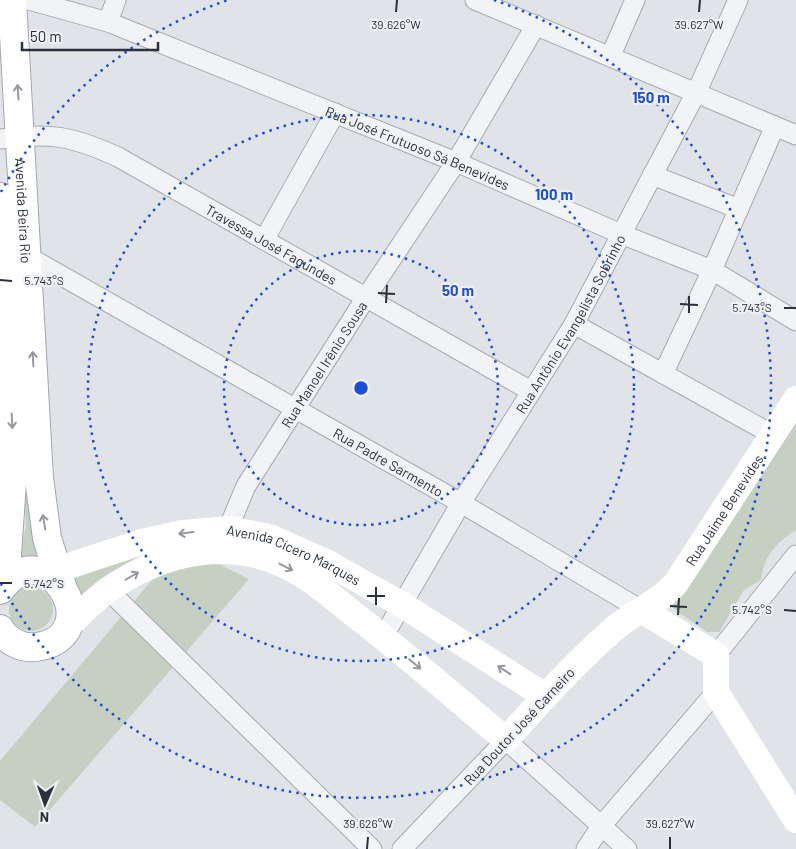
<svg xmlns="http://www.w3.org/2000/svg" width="796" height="849" font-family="Barlow,sans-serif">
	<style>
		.green { fill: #c5d0c2 }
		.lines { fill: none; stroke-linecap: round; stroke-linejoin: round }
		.street-casing { stroke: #a6aab0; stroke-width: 21 }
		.primary-casing { stroke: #a0a7b1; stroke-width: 30 }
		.street { stroke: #f2f3f6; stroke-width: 19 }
		.secondary { stroke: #fff; stroke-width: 26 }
		.primary { stroke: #fff; stroke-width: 28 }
		.oneway { stroke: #94989e }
		.ticks { fill: none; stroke: #2a313c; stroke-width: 2 }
		.ring { fill: none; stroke: #1d4ed8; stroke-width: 2.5; stroke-dasharray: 2.5 5 }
		.labels { text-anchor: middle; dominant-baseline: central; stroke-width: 4.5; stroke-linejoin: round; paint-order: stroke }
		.street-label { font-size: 14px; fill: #2a313c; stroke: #eff1f5 }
		.ticks-label { font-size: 12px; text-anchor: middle; fill: #2a313c; stroke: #eff1f5; stroke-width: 4.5; stroke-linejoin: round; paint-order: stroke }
		.centre { fill: #1d4ed8; stroke: #eff1f5; stroke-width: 2.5 }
		.ring-label { font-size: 15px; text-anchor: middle; font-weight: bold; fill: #1d4ed8; stroke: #eff1f5; stroke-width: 4.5; stroke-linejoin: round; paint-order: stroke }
	</style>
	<rect width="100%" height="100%" fill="#e0e3e7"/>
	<path class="green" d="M 13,228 L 33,534 L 38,558 L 19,558 L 26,526 Z
		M 796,418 L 796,530 C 777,542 763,557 761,580 L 744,590 L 719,632 L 707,632 L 674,609 L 671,600 Z
		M 165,543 L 186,548 L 249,579 L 35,827 L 0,800 L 0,761 L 178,549 L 79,597 L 71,580 Z
		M9 609a22 22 0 1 1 44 0a22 22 0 1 1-44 0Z"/>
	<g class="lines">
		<g class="street-casing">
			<g id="street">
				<path id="s1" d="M 29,0 L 108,22 L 456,162 L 621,234 L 712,270 L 796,321"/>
				<path d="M 475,0 L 796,135"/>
				<path d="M 108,22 L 116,0"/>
				<path d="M 611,55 L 635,0"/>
				<path id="s2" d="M 0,139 C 50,132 72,136 118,157 L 531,391"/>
				<path d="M 652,175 L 739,209"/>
				<path d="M 264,240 L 335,113"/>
				<path id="s3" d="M 27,256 L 461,503 L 643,611"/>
				<path d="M 574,324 L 773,435"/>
				<path d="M 663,374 L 712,270 L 775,126"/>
				<path id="s4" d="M 227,542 L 228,529 L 246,486 L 365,299 L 456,162 L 536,25"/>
				<path d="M 108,590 L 372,849"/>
				<path id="s5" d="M 383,637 L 461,503 L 574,324 L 697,91 L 738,0"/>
				<path d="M 716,655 L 796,555"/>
				<path d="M 402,849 L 506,740 L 627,849"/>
				<path d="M 586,849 L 602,825 L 716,692"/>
			</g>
		</g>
		<g class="primary-casing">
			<g id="primary">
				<path id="s8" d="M 12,0 L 39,478 L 47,538 L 62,586"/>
				<path d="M 0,197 L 13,468 L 5,583"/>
				<path d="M 0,590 C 47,526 111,637 36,647 C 22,649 7,641 0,629"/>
			</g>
		</g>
		<use href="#street" class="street"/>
		<g class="secondary">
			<path id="s6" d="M 44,574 L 142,542 L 182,533 L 228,529 L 270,537 L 326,562 L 401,604 L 545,696"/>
			<path d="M 643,611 L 716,655 L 716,692 L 796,820"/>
			<path id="s7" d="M 66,628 C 79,615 93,601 108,590 C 161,553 226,537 286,566 C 313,579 337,601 360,619 C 410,658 458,700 506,740 C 540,701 576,662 615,628 C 635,611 659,603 676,583 L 796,399"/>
		</g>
		<use href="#primary" class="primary"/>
	</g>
	<defs><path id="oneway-shaft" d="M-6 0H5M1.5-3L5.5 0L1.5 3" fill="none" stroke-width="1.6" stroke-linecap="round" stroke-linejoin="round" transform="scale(1.25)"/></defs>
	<g class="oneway">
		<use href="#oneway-shaft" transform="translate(18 92) rotate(-94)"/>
		<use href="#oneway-shaft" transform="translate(33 359) rotate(-93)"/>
		<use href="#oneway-shaft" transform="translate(12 421) rotate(87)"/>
		<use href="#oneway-shaft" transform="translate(44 522) rotate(-100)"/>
		<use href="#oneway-shaft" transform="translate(186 533) rotate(173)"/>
		<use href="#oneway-shaft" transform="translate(286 567) rotate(27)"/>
		<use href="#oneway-shaft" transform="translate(132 576) rotate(-30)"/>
		<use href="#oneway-shaft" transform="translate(415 664) rotate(40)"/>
		<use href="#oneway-shaft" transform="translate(504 670) rotate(-147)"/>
	</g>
	<path class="ticks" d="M 396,12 L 397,0M 699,12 L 700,0M 0,280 L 12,281M 378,293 L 395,294M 386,303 L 387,285M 680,304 L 698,305M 784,308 L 796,308M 689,313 L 689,296M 0,583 L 12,583M 367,596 L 385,596M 376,605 L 376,587M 670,606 L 687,607M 784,610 L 796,611M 678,615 L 679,598M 367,849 L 368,837M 670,849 L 670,837"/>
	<g class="ring">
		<circle cx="361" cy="388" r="137"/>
		<circle cx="361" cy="388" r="273"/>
		<path d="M1 192A410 410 0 0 1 228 0M494 0A410 410 0 1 1 1 584"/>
	</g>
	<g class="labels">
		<g class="street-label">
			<text stroke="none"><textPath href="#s1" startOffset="416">Rua José Frutuoso Sá Benevides</textPath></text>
			<text stroke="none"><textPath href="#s8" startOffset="211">Avenida Beira Rio</textPath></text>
			<text stroke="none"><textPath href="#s2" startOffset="298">Travessa José Fagundes</textPath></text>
			<text stroke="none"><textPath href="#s5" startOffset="365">Rua Antônio Evangelista Sobrinho</textPath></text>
			<text stroke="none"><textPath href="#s4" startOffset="204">Rua Manoel Irênio Sousa</textPath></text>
			<text stroke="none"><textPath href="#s3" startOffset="416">Rua Padre Sarmento</textPath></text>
			<text stroke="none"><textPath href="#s7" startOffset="846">Rua Jaime Benevides</textPath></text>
			<text stroke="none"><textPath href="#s6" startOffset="261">Avenida Cícero Marques</textPath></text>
			<text transform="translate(519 726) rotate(-47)">Rua Doutor José Carneiro</text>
		</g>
	</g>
	<g class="ticks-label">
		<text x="396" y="29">39.626°W</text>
		<text x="699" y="29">39.627°W</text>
		<text x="44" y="285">5.743°S</text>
		<text x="752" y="312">5.743°S</text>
		<text x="44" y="588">5.742°S</text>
		<text x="752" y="614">5.742°S</text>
		<text x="368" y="828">39.626°W</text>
		<text x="670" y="828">39.627°W</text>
	</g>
	<circle cx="361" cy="388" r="8" class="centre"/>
	<g class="ring-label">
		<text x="651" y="103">150 m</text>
		<text x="554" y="200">100 m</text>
		<text x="458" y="296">50 m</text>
	</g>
	<g transform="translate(45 804) rotate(182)" stroke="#eff1f5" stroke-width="4" paint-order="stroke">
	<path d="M0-4L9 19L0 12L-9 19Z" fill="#2a313c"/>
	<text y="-8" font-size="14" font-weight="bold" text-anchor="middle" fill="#2a313c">N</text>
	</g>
	<path d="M22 42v8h136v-8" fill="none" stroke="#2a313c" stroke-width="2.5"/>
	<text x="30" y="42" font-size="15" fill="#2a313c" stroke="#eff1f5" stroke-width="4" paint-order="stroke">50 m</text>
</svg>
